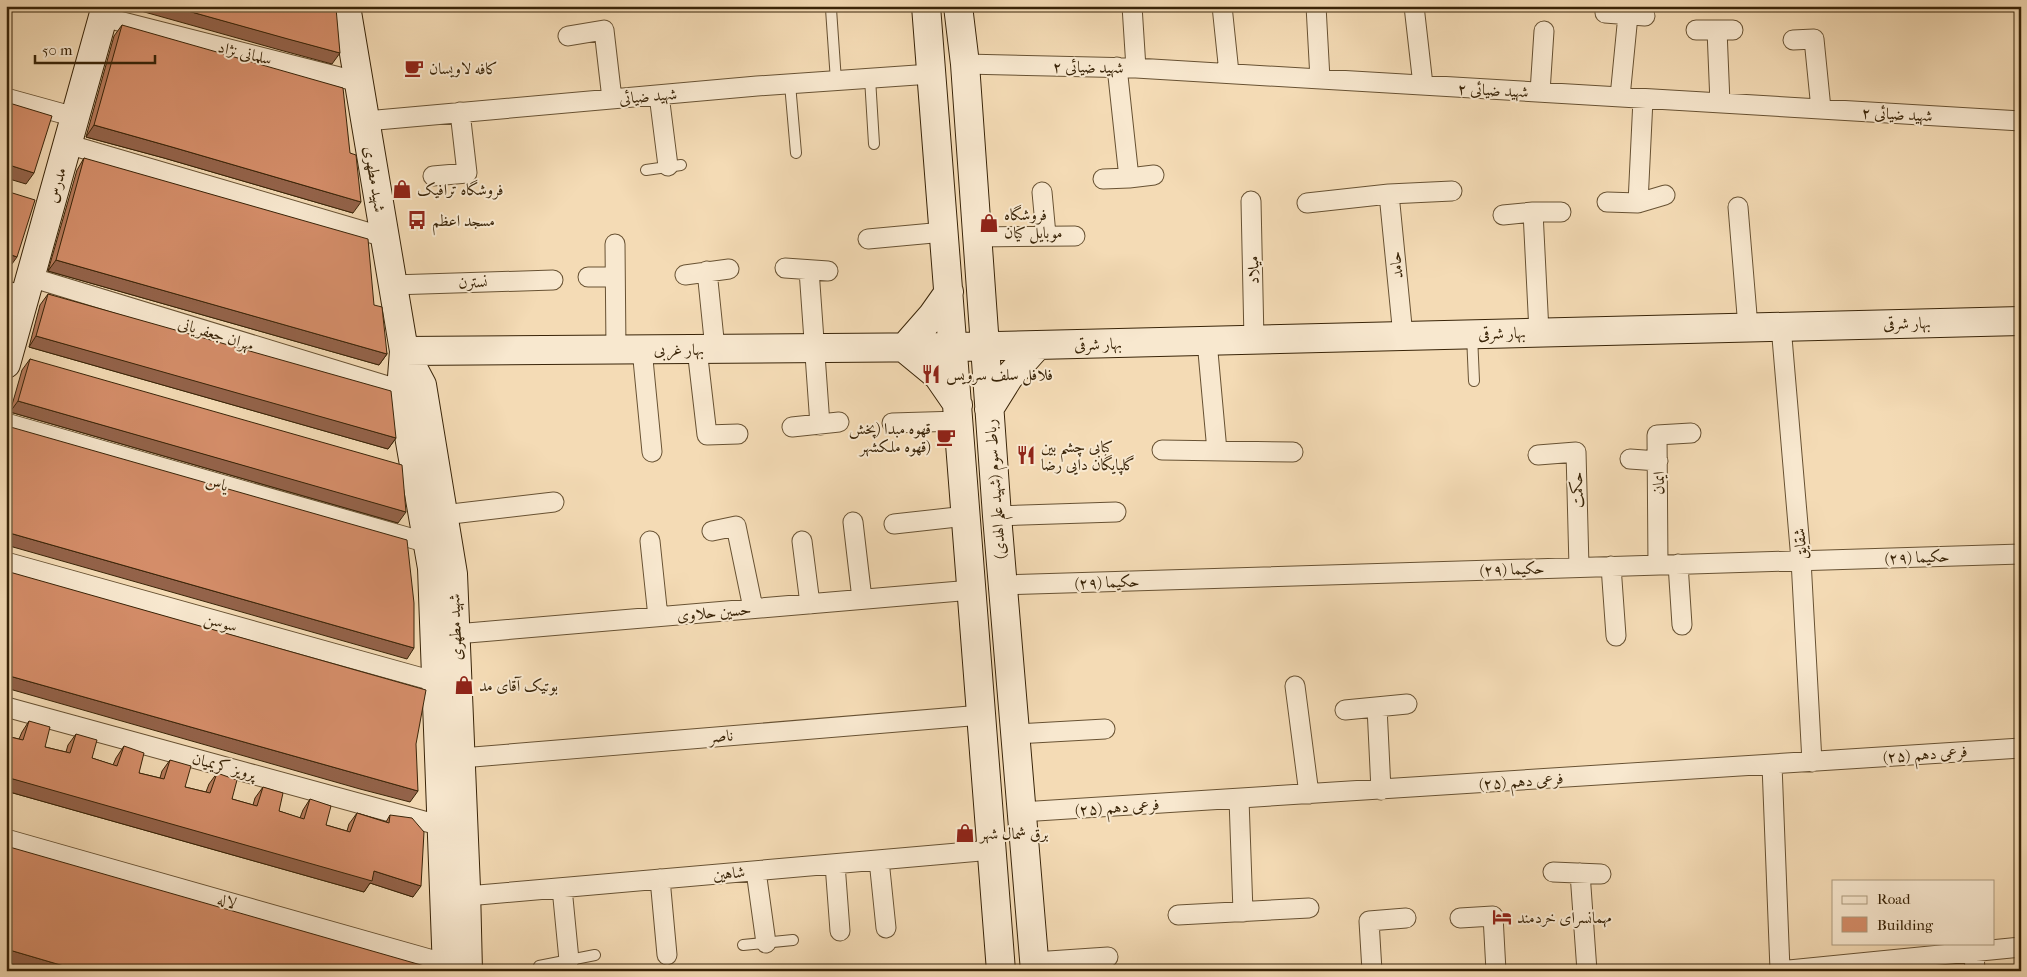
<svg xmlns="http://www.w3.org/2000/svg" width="2027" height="977" font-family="'IM FELL French Canon',Amiri,serif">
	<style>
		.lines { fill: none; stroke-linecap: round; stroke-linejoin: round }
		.lane-casing { stroke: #685233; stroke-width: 12 }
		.street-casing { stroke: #685233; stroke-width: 21 }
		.secondary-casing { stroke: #392408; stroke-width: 30 }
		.lane { stroke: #f8e8cf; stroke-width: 10 }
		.street { stroke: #f8e8cf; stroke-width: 19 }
		.secondary { stroke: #f8e8cf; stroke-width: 28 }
		.wall { fill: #b6795a; stroke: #392408 }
		.shaded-wall { fill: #94634a; stroke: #392408 }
		.building { fill: #d48d69; stroke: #392408 }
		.labels { text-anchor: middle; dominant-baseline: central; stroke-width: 4; stroke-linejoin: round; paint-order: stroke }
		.street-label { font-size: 16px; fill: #392408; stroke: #f8e8cf }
		.poi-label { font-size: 16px; fill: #392408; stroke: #f8e8cf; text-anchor: start }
	</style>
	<rect width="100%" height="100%" fill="#f4dbb5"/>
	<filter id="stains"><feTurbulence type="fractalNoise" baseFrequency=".004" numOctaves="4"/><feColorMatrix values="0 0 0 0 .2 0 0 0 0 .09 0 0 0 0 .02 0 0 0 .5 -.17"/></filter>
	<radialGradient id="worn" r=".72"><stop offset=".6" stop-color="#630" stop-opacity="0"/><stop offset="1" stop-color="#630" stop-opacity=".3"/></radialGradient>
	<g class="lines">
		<g class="lane-casing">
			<path id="lane" d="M 831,9 L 836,81
				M 870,78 L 874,144
				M 790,84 L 796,153
				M 646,170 L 681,165
				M 1472,335 L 1474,381
				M 743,945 L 793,940
				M 539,966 L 595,955"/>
		</g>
		<g class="street-casing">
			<path id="street" d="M 1132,6 L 1136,68
				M 1222,6 L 1229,73
				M 1316,6 L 1320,79
				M 1414,6 L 1423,85
				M 1605,13 L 1645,16
				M 103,17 L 359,82
				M 1696,30 L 1733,30
				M 1717,30 L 1720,103
				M 568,36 L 604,30 L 612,99
				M 1793,40 L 1814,39 L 1821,109
				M 965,64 L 1136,68 L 2021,121
				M 1117,67 L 1129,178
				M 1540,92 L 1544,31
				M 659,95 L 668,166
				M 1620,97 L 1628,15
				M 6,98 L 75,117
				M 366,121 L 757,86 L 931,74
				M 67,144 L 384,237
				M 433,176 L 467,173 L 460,112
				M 1103,179 L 1129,178 L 1154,175
				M 1042,192 L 1046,235
				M 1389,194 L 1403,336
				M 1251,201 L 1254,340
				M 1607,202 L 1638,203 L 1665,195
				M 1307,203 L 1389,194 L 1452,191
				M 1638,203 L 1643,99
				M 1738,207 L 1748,327
				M 1533,212 L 1539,332
				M 1503,215 L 1533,212 L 1561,212
				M 976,237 L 1075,236
				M 868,239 L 944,232
				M 615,244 L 616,350
				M 785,268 L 828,271
				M 809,270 L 820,425
				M 707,271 L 715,349
				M 685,275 L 729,269
				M 30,277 L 401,390
				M 588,277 L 615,277
				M 392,285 L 553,280
				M 6,291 L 25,296
				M 1781,326 L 1801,560 L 1812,762
				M 1207,341 L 1217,451
				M 642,349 L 652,452
				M 697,349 L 707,435 L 738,434
				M 6,423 L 428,543
				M 892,423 L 959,421
				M 792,427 L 839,422
				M 1162,450 L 1293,452
				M 1538,455 L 1576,452 L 1579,567
				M 1630,459 L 1658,461
				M 443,515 L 554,502
				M 997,516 L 1116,512
				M 853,522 L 862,599
				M 894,524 L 966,516
				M 712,531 L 736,526 L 753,608
				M 650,541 L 658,617
				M 802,541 L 810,604
				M 6,562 L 437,682
				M 1678,564 L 1682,625
				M 1658,565 L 1657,435 L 1691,433
				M 1611,566 L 1616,636
				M 1003,585 L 2021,554
				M 456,634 L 972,590
				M 1295,686 L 1309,794
				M 6,707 L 442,826
				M 1377,707 L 1381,790
				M 1345,710 L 1407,704
				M 1015,734 L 1105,729
				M 461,758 L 982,715
				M 1772,765 L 1780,970
				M 1239,799 L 1243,912
				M 1021,812 L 2021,748
				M 6,839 L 447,964
				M 879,860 L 886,928
				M 835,864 L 840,931
				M 756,871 L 766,943
				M 1553,872 L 1601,874
				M 1580,873 L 1587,971
				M 660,879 L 667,955
				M 562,888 L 569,960
				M 467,896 L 992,850
				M 1178,915 L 1309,908
				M 1460,918 L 1493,916 L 1496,971
				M 1974,952 L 1975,971
				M 1034,962 L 1108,957
				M 1372,971 L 1369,921 L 1406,918
				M 1778,971 L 2021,947"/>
		</g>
		<g class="secondary-casing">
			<path id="secondary" d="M 346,6 L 404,351 L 401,390 L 432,568 L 447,971
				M 926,6 L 1001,971
				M 958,6 L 965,64 L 997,516 L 1035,971
				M 949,292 L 932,316 L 904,348 L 938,376 L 958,405
				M 404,351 L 953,347 L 2021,321
				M 404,351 L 422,385 L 453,574 L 466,888 L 468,971
				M 6,364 L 106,6
				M 989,409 L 1009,377 L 1038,345"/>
		</g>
		<use href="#lane" class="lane"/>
		<use href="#street" class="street"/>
		<use href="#secondary" class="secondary"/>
	</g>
	<path class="wall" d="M 122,25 L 353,213 L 164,158 L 86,137 L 114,36 Z
		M 84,158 L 374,305 L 387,354 L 379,365 L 48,271 L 77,170 Z
		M 48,294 L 396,438 L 388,449 L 29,347 L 40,305 Z
		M 30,359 L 398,523 L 10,412 L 22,370 Z
		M 29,721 L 45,747 L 66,752 L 68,745 L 76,734 L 92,758 L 113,765 L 116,758 L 124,746 L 139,773 L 160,778 L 162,771 L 170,760 L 185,787 L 206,792 L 209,784 L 217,773 L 232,799 L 253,805 L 255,798 L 263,787 L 279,811 L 300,818 L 303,810 L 310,799 L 326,825 L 347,831 L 349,824 L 357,813 L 386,822 L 390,815 L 413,897 L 370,883 L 364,892 L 6,791 L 6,736 L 19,739 L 22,732 Z"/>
	<path class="shaded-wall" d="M 123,6 L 170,6 L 340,53 L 332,64 L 280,50 Z
		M 94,125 L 172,147 L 361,202 L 353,213 L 164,158 L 86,137 Z
		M 6,164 L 34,173 L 26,184 L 6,178 Z
		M 6,253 L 17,257 L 9,268 L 6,267 Z
		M 56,260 L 229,309 L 387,354 L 379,365 L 48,271 Z
		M 36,336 L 238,392 L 396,438 L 388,449 L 29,347 Z
		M 18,401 L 363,499 L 406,512 L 398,523 L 10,412 Z
		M 6,532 L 414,648 L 407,659 L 6,545 Z
		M 6,675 L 418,791 L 410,802 L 360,789 L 6,688 Z
		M 6,777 L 374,871 L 421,886 L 413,897 L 370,883 L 364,892 L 6,791 Z
		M 6,949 L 81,971 L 35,971 L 6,963 Z"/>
	<path class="building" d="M 170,6 L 330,6 L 336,8 L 340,53 L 288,39 Z
		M 122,25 L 343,88 L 350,153 L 356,155 L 361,202 L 172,147 L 94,125 Z
		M 6,102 L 52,116 L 34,173 L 6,164 Z
		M 84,158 L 368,239 L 374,305 L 382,307 L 387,354 L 56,260 Z
		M 6,191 L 35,200 L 17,257 L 6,253 Z
		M 48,294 L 391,391 L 396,438 L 36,336 Z
		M 30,359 L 402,465 L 406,512 L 18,401 Z
		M 7,426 L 407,540 L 414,603 L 414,648 L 6,532 Z
		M 6,571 L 426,690 L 416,744 L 418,791 L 6,675 Z
		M 29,721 L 50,727 L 45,747 L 70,753 L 76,734 L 97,740 L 92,758 L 117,766 L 124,746 L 144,753 L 139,773 L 164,779 L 170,760 L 191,766 L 185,787 L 210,793 L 217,773 L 237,780 L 232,799 L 257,806 L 263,787 L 283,793 L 279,811 L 304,819 L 310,799 L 331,806 L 326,825 L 350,832 L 357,813 L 389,823 L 390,815 L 412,818 L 424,832 L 421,886 L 374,871 L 372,881 L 6,777 L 6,736 L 23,740 Z
		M 6,846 L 435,969 L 435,971 L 81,971 L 6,949 Z"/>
	<defs>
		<g id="cafe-bare" transform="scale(1.5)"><path d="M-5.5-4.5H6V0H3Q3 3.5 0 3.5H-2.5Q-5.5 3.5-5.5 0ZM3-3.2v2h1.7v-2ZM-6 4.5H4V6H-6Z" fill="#8f2418" stroke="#f8e8cf" stroke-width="2.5" paint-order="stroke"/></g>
		<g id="shop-bare" transform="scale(1.5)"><path d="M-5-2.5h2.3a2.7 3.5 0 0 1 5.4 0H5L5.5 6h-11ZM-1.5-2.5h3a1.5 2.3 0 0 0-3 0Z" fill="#8f2418" stroke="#f8e8cf" stroke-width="2.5" paint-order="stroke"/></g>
		<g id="bus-bare" transform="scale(1.5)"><path d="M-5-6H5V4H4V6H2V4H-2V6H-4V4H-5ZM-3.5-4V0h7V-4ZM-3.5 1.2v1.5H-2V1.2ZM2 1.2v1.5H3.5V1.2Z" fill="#8f2418" stroke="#f8e8cf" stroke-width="2.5" paint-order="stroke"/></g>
		<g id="restaurant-bare" transform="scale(1.5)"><path d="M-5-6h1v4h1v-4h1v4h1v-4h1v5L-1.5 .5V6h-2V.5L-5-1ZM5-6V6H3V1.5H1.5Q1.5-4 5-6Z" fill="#8f2418" stroke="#f8e8cf" stroke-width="2.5" paint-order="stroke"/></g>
		<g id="hotel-bare" transform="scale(1.5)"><path d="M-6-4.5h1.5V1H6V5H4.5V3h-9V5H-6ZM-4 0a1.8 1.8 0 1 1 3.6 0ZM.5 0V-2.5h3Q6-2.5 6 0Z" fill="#8f2418" stroke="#f8e8cf" stroke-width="2.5" paint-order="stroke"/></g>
	</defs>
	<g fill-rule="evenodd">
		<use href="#cafe-bare" x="414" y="68"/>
		<use href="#shop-bare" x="402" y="189"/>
		<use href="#bus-bare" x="417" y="220"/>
		<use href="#shop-bare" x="989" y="223"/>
		<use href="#restaurant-bare" x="931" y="374"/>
		<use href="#cafe-bare" x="946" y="437"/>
		<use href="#restaurant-bare" x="1026" y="455"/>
		<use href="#shop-bare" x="464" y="685"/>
		<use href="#shop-bare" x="965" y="833"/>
		<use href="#hotel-bare" x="1502" y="917"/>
	</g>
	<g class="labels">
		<g class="street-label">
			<text transform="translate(245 53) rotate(14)">سلمانی نژاد</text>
			<text transform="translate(1088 67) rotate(1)">شهید ضیائی ۲</text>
			<text transform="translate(1493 90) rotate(3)">شهید ضیائی ۲</text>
			<text transform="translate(648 96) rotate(-5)">شهید ضیائی</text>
			<text transform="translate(1897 114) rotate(3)">شهید ضیائی ۲</text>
			<text transform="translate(375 179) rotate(81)">شهید مطهری</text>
			<text transform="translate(56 185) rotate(-74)">مدرس</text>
			<text transform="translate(1396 265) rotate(-96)">حامد</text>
			<text transform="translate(1253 270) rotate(-91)">میلاد</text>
			<text transform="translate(473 282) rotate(-2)">نسترن</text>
			<text transform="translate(1907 323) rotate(-1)">بهار شرقی</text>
			<text transform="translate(1502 333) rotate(-1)">بهار شرقی</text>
			<text transform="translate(216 334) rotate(17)">مهران جعفریانی</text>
			<text transform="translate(1098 344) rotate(-2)">بهار شرقی</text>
			<text x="679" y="349">بهار غربی</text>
			<text transform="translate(217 483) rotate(16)">یاس</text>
			<text transform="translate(1658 483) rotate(-90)">ایمان</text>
			<text transform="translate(995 489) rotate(-94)">رباط سوم (شهید علم الهدی)</text>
			<text transform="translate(1577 490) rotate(-92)">حکمت</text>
			<text transform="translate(1800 544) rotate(-95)">شقایق</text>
			<text transform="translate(1917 557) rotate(-2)">حکیما (۲۹)</text>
			<text transform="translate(1512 569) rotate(-2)">حکیما (۲۹)</text>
			<text transform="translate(1107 582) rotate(-2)">حکیما (۲۹)</text>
			<text transform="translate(714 612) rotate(-5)">حسین حلاوی</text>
			<text transform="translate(221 622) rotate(16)">سوسن</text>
			<text transform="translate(455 627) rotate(-92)">شهید مطهری</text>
			<text transform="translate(721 736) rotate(-5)">ناصر</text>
			<text transform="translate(1925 754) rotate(-4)">فرعی دهم (۲۵)</text>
			<text transform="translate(224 766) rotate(15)">پرویز کریمیان</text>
			<text transform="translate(1521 781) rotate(-4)">فرعی دهم (۲۵)</text>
			<text transform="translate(1117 807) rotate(-4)">فرعی دهم (۲۵)</text>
			<text transform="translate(729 873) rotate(-5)">شاهین</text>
			<text transform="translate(227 901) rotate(16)">لاله</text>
		</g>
		<g class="poi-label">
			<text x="429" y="68">کافه لاویسان</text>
			<text x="417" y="189">فروشگاه ترافیک</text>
			<text x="1004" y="214">فروشگاه<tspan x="1004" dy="18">موبایل کیان</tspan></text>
			<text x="432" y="220">مسجد اعظم</text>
			<text x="946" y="374">فلافل سلف سرویس</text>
			<text x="931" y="428" text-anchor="end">قهوه مبدا (پخش<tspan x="931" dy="18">قهوه ملکشهر)</tspan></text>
			<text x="1041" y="446">کبابی چشم بین<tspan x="1041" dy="18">گلپایگان دایی رضا</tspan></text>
			<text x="479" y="685">بوتیک آقای مد</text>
			<text x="980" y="833">برق شمال شهر</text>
			<text x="1517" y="917">مهمانسرای خردمند</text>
		</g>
	</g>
	<rect width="2027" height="977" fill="none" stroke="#f4dbb5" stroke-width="25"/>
	<rect x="8" y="8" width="2012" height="962" fill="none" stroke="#392408" stroke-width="2.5"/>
	<rect x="12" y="12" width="2002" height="952" fill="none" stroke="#392408"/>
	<rect x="1832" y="880" width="162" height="65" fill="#f8e8cf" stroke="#ac9a7f"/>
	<rect x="1842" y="896" width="25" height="8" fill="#f8e8cf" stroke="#ac9a7f"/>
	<text x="1877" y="904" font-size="15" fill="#392408">Road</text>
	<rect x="1842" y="917" width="25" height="15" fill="#d48d69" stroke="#ac9a7f"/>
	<text x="1877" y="930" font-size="15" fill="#392408">Building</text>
	<path d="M35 55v8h120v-8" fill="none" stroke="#392408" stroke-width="2.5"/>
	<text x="42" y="55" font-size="15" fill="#392408" stroke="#f8e8cf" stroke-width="4" paint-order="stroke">50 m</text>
	<rect width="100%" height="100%" filter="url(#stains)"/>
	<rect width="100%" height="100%" fill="url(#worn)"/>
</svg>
